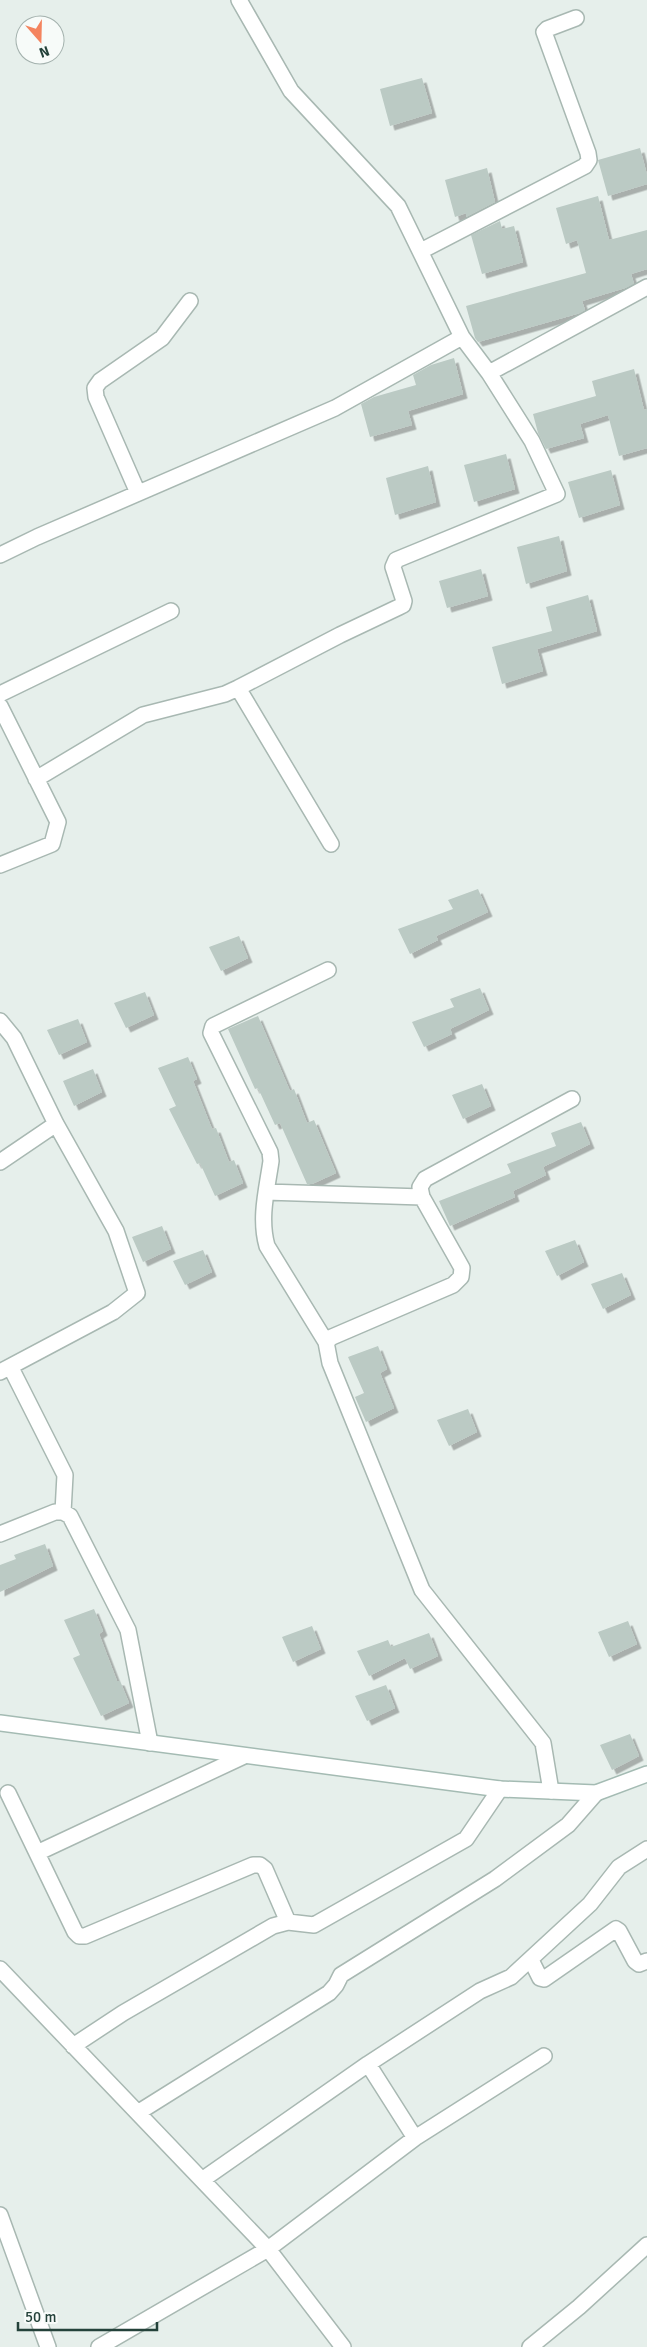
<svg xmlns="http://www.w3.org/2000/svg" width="647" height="2347" font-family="Signika,sans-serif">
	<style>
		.building { fill: #bbcac4; filter: url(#shadow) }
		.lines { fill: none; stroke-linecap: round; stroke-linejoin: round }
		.street-casing { stroke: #a8b8b2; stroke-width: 18 }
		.secondary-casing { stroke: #a4bbb3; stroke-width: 18 }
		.street { stroke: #fff; stroke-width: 15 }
		.secondary { stroke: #fff; stroke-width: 15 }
	</style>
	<defs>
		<filter id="shadow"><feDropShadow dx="4.5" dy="4.5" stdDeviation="0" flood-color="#0004"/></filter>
	</defs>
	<rect width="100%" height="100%" fill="#e6efeb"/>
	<path class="building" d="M 422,78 L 432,113 L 390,126 L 380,89 Z
		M 640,148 L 647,175 L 647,184 L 608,196 L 598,160 Z
		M 487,168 L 495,202 L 466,217 L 466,213 L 455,217 L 445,180 Z
		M 598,196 L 609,240 L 647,230 L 647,269 L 631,274 L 634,284 L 625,288 L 582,301 L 585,310 L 580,313 L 478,342 L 475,338 L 466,306 L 586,273 L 577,240 L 566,244 L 556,208 Z
		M 500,221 L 502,229 L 514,226 L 523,262 L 482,274 L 471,235 Z
		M 454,358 L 463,394 L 408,411 L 412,425 L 370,437 L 361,404 L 374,397 L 416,385 L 413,375 L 431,365 Z
		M 634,369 L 644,410 L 647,409 L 647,448 L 619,456 L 608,415 L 580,424 L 584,438 L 546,449 L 538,433 L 533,414 L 596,396 L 592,381 Z
		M 506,454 L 515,489 L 474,502 L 464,465 Z
		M 428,466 L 436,502 L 395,515 L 386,478 Z
		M 611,470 L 620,505 L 579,518 L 568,482 Z
		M 559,536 L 567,571 L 526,584 L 517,547 Z
		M 481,569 L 488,596 L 447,608 L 439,581 Z
		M 588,595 L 597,631 L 537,649 L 543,671 L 502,684 L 492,647 L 552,631 L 546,607 Z
		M 478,889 L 488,912 L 436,936 L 438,940 L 410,954 L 398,929 L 453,909 L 448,900 Z
		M 239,936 L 248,958 L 221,971 L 209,947 Z
		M 480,988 L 489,1010 L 450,1029 L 452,1034 L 424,1047 L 412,1022 L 454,1007 L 450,999 Z
		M 145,992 L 154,1015 L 126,1028 L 114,1003 Z
		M 258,1016 L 290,1091 L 294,1089 L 307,1123 L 314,1120 L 336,1173 L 312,1184 L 307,1184 L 280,1123 L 275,1125 L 258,1088 L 255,1089 L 228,1029 Z
		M 78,1019 L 87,1042 L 59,1055 L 47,1030 Z
		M 188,1057 L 197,1079 L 193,1081 L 212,1129 L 216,1128 L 229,1162 L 234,1160 L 243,1183 L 215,1196 L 200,1163 L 197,1164 L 169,1109 L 176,1106 L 158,1068 Z
		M 93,1069 L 102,1092 L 74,1106 L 63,1081 Z
		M 482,1084 L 491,1106 L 463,1119 L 452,1095 Z
		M 581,1122 L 590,1144 L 543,1167 L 546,1175 L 513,1191 L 515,1197 L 450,1226 L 439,1201 L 511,1173 L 507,1164 L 556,1146 L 551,1133 Z
		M 162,1226 L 171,1249 L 143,1262 L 132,1237 Z
		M 575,1240 L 584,1262 L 557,1276 L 545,1251 Z
		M 203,1250 L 212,1272 L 185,1285 L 173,1261 Z
		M 622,1273 L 631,1295 L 603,1309 L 591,1284 Z
		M 378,1346 L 387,1369 L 380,1373 L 394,1408 L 366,1422 L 355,1397 L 364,1393 L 348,1357 Z
		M 468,1409 L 477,1432 L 449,1446 L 437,1420 Z
		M 45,1544 L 53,1566 L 0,1592 L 0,1565 L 16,1559 L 14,1555 Z
		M 94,1609 L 103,1631 L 99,1634 L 117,1681 L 120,1681 L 129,1703 L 101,1716 L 73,1658 L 80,1655 L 64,1620 Z
		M 628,1621 L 637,1644 L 609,1657 L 598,1632 Z
		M 312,1626 L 321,1649 L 293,1662 L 282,1637 Z
		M 429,1633 L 438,1656 L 410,1669 L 405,1658 L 369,1676 L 357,1651 L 388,1640 L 391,1647 Z
		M 386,1685 L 395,1708 L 367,1721 L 355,1696 Z
		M 630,1734 L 639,1756 L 612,1770 L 600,1745 Z"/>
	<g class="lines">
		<g class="street-casing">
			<path id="street" d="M 421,251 L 585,166 L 589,160 L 588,153 L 544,32 L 547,29 L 576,18
				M 489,373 L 647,287
				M 138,493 L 96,397 L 95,388 L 100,381 L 162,338 L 190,301
				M 0,555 L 37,537 L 335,408 L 462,337
				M 238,688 L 331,844
				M 0,694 L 171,611
				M 0,706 L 58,822 L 52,844 L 0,865
				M 36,779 L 143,715 L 225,694 L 238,688 L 340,635 L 399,607 L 403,605 L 404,601 L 393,567 L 396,560 L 557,494 L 532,441 L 489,373 L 462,337 L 398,206 L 291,91 L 239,0
				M 0,1021 L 14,1038 L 56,1124 L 116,1231 L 137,1293 L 113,1312 L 0,1372
				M 0,1162 L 56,1124
				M 266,1192 L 422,1197
				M 326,1342 L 267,1246 C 259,1218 267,1189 271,1161 L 270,1152 L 211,1033 L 213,1026 L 328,970
				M 11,1368 L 65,1475 L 63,1512
				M 0,1534 L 55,1512 L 63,1512 L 70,1516 L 128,1630 L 150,1743
				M 551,1791 L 543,1743 L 422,1590 L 330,1363 L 326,1342 L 332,1337 L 453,1285 L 461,1277 L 462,1268 L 422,1197 L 420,1187 L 425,1179 L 572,1099
				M 8,1793 L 75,1932 L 79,1936 L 85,1936 L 253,1865 L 260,1865 L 265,1869 L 288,1922
				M 37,1853 L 244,1756
				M 531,1960 L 540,1978 L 544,1979 L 616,1929 L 619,1931 L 635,1961 L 639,1964 L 647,1961
				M 0,1969 L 268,2249 L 343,2347
				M 73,2046 L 123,2013 L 273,1926 L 288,1922 L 314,1925 L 466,1839 L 500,1789
				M 368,2064 L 415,2138
				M 139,2112 L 329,1993 L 336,1985 L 341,1975 L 495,1879 L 568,1825 L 596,1793
				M 202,2180 L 368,2064 L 480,1991 L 511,1977 L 590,1904 L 619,1867 L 647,1849
				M 0,2215 L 48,2347
				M 99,2347 L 268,2249 L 415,2138 L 544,2056
				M 530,2347 L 579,2307 L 647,2245"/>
		</g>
		<g class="secondary-casing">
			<path id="secondary" d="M 0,1723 L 500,1789 L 596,1793 L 647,1774"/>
		</g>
		<use href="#street" class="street"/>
		<use href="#secondary" class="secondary"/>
	</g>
	<g transform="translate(40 40) rotate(160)"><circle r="24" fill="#f7fbf9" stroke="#a3b1ad"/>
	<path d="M0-4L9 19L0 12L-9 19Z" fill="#f4845f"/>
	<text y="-8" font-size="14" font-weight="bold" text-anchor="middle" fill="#24423a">N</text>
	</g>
	<path d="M18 2322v8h139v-8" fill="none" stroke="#24423a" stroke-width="2.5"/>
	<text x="25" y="2322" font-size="15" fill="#24423a" stroke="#f7fbf9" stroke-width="4" paint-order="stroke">50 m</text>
</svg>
